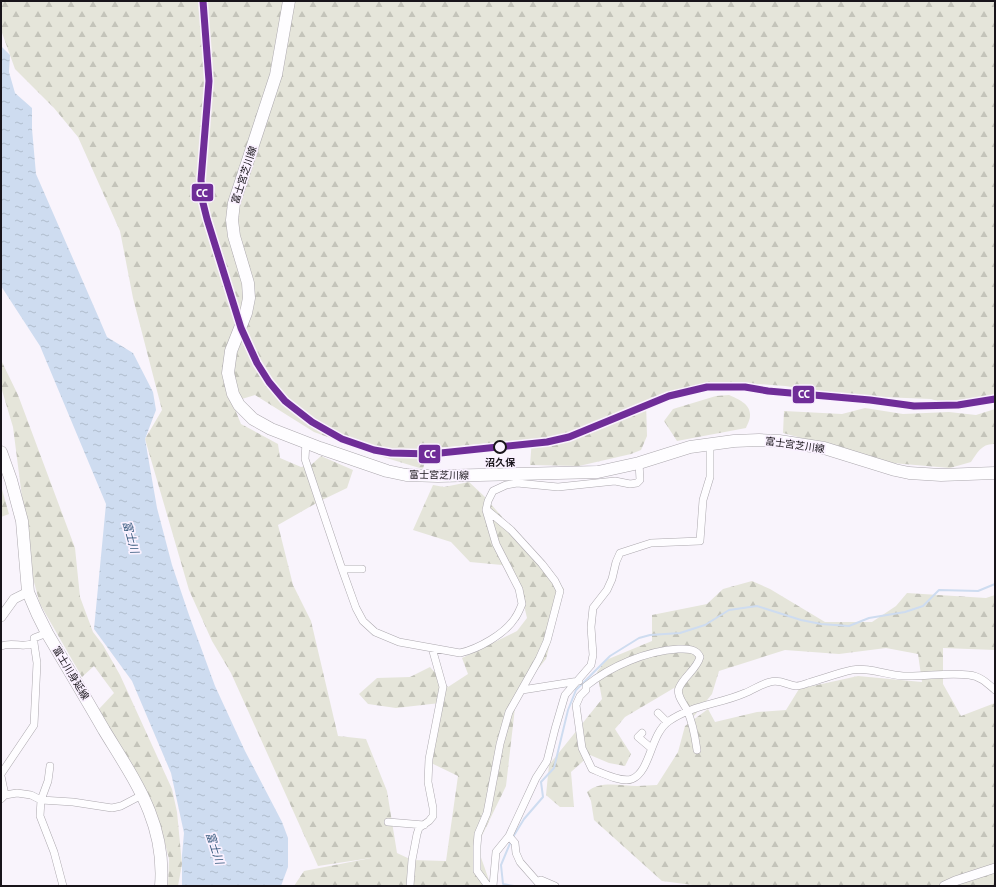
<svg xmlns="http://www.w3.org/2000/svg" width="996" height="887" font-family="'PT Sans','Noto Sans JP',sans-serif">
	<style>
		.forest { fill: url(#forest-firs) }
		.water { fill: url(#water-ripples) }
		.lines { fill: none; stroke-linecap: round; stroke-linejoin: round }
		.stream { stroke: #cedcf0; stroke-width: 2 }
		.minor-casing { stroke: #aca8ae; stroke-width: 8 }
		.tertiary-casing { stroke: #aca8ae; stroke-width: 10 }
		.primary-casing { stroke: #aca8ae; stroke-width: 13 }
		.minor { stroke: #fefdff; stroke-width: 7 }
		.tertiary { stroke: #fefdff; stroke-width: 9 }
		.primary { stroke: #fefdff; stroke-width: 12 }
		.rail-1-casing { stroke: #faf1ff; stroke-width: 10 }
		.rail-1 { stroke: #6f2d98; stroke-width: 7 }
		.stop-dot { fill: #faf1ff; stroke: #18141a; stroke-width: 2 }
		.labels { text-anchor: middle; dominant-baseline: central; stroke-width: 3.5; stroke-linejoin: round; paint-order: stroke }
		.street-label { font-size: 10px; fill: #18141a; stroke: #faf1ff }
		.stop-label { font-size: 10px; font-weight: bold; fill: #18141a; stroke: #faf1ff }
		.water-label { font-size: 11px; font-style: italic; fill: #34587c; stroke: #faf1ff }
		.line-badge { stroke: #faf1ff; stroke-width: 1.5 }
		.badge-label { font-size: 11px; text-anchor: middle; font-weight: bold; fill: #fff }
	</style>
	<defs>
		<pattern id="forest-firs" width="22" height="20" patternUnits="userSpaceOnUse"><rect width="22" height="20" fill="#e5e5da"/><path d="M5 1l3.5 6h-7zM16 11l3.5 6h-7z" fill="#c4c4ba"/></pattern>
		<pattern id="water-ripples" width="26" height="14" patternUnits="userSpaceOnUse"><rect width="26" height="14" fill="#cedcf0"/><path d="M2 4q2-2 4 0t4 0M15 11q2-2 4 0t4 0" fill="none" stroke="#b0bccd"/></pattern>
	</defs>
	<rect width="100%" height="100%" fill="#f9f4fc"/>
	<path class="forest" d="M 1,1 L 995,1 L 995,395 L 950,405 L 931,399 L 856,396 L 785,386 L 730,382 L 698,385 L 646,401 L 647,436 L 641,450 L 631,454 L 579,466 L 530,465 L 532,439 L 428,449 L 423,469 L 383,457 L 314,432 L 255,395 L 232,402 L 241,424 L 278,444 L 280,458 L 301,467 L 311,465 L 321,456 L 353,470 L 347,488 L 320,501 L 278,525 L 293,585 L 311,621 L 338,736 L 366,739 L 387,791 L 397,853 L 412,860 L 446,861 L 458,776 L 429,762 L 440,703 L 396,708 L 368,704 L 359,694 L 377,678 L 410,677 L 430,667 L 448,687 L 468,674 L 462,658 L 517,631 L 527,618 L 518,580 L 502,565 L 470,562 L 451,542 L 413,530 L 433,485 L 444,487 L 469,482 L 484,496 L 564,589 L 546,659 L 524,686 L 516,699 L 506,786 L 477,846 L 491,886 L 294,886 L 304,871 L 371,858 L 318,866 L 231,673 L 212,641 L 189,590 L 145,439 L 162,410 L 133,298 L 120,231 L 78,137 L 54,108 L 15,69 L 1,30 Z
		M 1,360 L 18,395 L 75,548 L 80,597 L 93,632 L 103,645 L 120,675 L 172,789 L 177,812 L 182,864 L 178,886 L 168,886 L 169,859 L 160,825 L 134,772 L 99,709 L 114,693 L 94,666 L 82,677 L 40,604 L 32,575 L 13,427 L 1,387 Z
		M 729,395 C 738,399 751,404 750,416 C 750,420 747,425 746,428 L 677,441 L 664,421 L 673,409 L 716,396 Z
		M 865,408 L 903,414 L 949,412 L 976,415 L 995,409 L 995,444 C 982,443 977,453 971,462 L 950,468 L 892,463 L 783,433 L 784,411 L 842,414 Z
		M 1,486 L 9,514 L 1,517 Z
		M 752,581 L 770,589 L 825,622 L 872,622 L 896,606 L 907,593 L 986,598 L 995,595 L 995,650 L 943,648 L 943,684 L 961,716 L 995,703 L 995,886 L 700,886 L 662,881 L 594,820 L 591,801 L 587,792 C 600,780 621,786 637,786 C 644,786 650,785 657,785 L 678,752 L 685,726 L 708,709 L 715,722 L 757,712 L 786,710 L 799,689 L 858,676 L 922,682 L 918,654 L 886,648 L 839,654 L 785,650 L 719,671 L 712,694 L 694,716 L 674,688 L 625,717 L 615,729 L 631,754 L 625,766 L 609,763 L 590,755 L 571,772 L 574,807 L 560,807 L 546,795 L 549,765 L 602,699 L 597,672 L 606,660 L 652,641 L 652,615 L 707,604 L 723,589 Z"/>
	<path class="water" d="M 1,46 L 10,55 L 9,72 L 15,93 L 32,108 L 32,129 L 36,174 L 98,316 L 107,337 L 133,353 L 153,392 L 156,410 L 145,439 L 157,508 L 172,565 L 189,615 L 215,686 L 245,751 L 282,822 L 288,838 L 288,867 L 281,886 L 182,886 L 182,855 L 184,833 L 171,773 L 132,681 L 94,629 L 106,504 L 40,346 L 1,286 Z"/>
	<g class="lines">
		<path class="stream" d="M 513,837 L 524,819 L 543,797 L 541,782 L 554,768 L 568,710 L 576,690 L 610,656 L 639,638 L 650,635 L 680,633 L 705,625 L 729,610 L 757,606 L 801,620 L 821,624 L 849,626 L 869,618 L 905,612 L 923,606 L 939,590 L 978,591 L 995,584
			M 511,841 L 501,865 L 503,884 L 514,886"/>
		<g class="minor-casing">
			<path id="minor" d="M 306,442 L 305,459 L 342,569 L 356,608 L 363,621 L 375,632 L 399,642 L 460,653 C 478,649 505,634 515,618 C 518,614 520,609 522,604 L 519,589 L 496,544 L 486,510 L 488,501 L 493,491 L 506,485 L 517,483 L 558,487 L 615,481 L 630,484 L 637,483 L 640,480 L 639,463
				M 487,510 L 511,530 L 542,564 L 555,581 L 560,591 L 547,641 L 539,659 L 509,712 L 500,744 L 487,813 L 478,834 L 477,846 L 477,871 L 488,886
				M 342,569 L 362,569
				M 1,646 C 14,641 22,649 34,643
				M 522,690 L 579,681
				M 658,713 L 667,722
				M 642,733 L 638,737 L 651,748
				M 697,750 C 695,736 693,723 687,710 C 684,704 676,695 679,688 C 684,676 697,669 700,657 C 699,655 698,653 696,652 C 692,648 683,649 678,649 C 646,651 611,666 586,686 L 586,690 L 580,696 L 576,705 L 582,748 L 592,769 C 602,773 622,783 632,779 C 651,771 650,734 669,721 C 692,705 720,704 745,693 C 753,690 761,684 770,682 C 780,679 787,685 796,686 C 800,686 805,684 808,683 C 823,679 837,673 852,670 C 869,667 886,675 903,676 C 925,677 947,672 969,675 C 980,676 987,683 995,690
				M 50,766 L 48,781 L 41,800 L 40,816 L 54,852 L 63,886
				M 1,774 L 34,725 L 37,663 L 34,643 L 34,638 L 47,633
				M 1,776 L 5,795
				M 1,799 L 5,795 L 17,793 L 31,795 L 41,800 L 73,802 L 112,808 L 121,806 L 142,795
				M 388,822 L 424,825
				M 509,836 L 515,843 L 516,853 L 520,862 L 541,886
				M 540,885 L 541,880 L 555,886
				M 410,886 L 412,860 L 417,834 L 419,828 L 429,821 L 433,816 L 433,808 L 428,782 L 429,759 L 443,687 L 432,648
				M 493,886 L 496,852 L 509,836 L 536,778 L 547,761 L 555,729 L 565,695 L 591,665 L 593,655 L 591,627 L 593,608 L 607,590 L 612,579 L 616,562 L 620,553 L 651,543 L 700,541 L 703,500 L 710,477 L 710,443"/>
		</g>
		<g class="tertiary-casing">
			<path id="tertiary" d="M 1,617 L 14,599 L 28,592
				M 944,886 L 955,881 L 995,868"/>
		</g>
		<g class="primary-casing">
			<path id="primary" d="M 289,1 L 276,75 L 234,203 L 232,220 L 234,236 L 248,283 L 249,298 L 246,313 L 231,351 L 228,373 L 233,394 L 239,405 L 253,419 L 271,429 L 320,448 L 387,471 L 406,475 L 438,476 L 598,472 L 639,463 L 690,447 L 734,441 L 759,440 L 779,441 L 824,448 L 895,470 L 909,473 L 941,475 L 995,473
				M 1,452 L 11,480 L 22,521 L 28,592 L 37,613 L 47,633 C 66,665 85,697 104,730 C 135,781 166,823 161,886"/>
		</g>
		<use href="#minor" class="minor"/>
		<use href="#tertiary" class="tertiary"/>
		<use href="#primary" class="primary"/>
		<g class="rail-1-casing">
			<path id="rail-1" d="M 203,1 L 209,81 L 201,180 L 203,203 L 207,219 L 241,328 L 257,363 L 269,382 L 285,401 L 312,422 L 342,439 L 374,450 L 391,453 L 431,454 L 547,442 L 569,437 L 669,396 L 707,387 L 745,387 L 768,391 L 870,400 L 914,406 L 958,405 L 995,399"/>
		</g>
		<use href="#rail-1" class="rail-1"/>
	</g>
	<circle class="stop-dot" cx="500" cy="447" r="6"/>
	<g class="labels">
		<g class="street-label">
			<text transform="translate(244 175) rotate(-72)">富士宮芝川線</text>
			<text transform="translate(795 445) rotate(8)">富士宮芝川線</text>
			<text transform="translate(439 475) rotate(1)">富士宮芝川線</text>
			<text transform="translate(71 673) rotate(59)">富士川身延線</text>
		</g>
		<g class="stop-label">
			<text x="500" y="462">沼久保</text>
		</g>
		<g class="water-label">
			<text transform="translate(131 537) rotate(75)">富士川</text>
			<text transform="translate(215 848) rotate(72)">富士川</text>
		</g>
	</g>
	<g class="line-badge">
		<rect x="191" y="183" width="23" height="19" rx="4" fill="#6f2d98"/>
		<rect x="792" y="385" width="23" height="19" rx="4" fill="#6f2d98"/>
		<rect x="418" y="444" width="23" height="20" rx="4" fill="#6f2d98"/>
	</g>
	<g class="badge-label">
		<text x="202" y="197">CC</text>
		<text x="804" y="398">CC</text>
		<text x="430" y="458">CC</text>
	</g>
	<rect width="996" height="887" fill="none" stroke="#18141a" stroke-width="4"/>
</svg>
